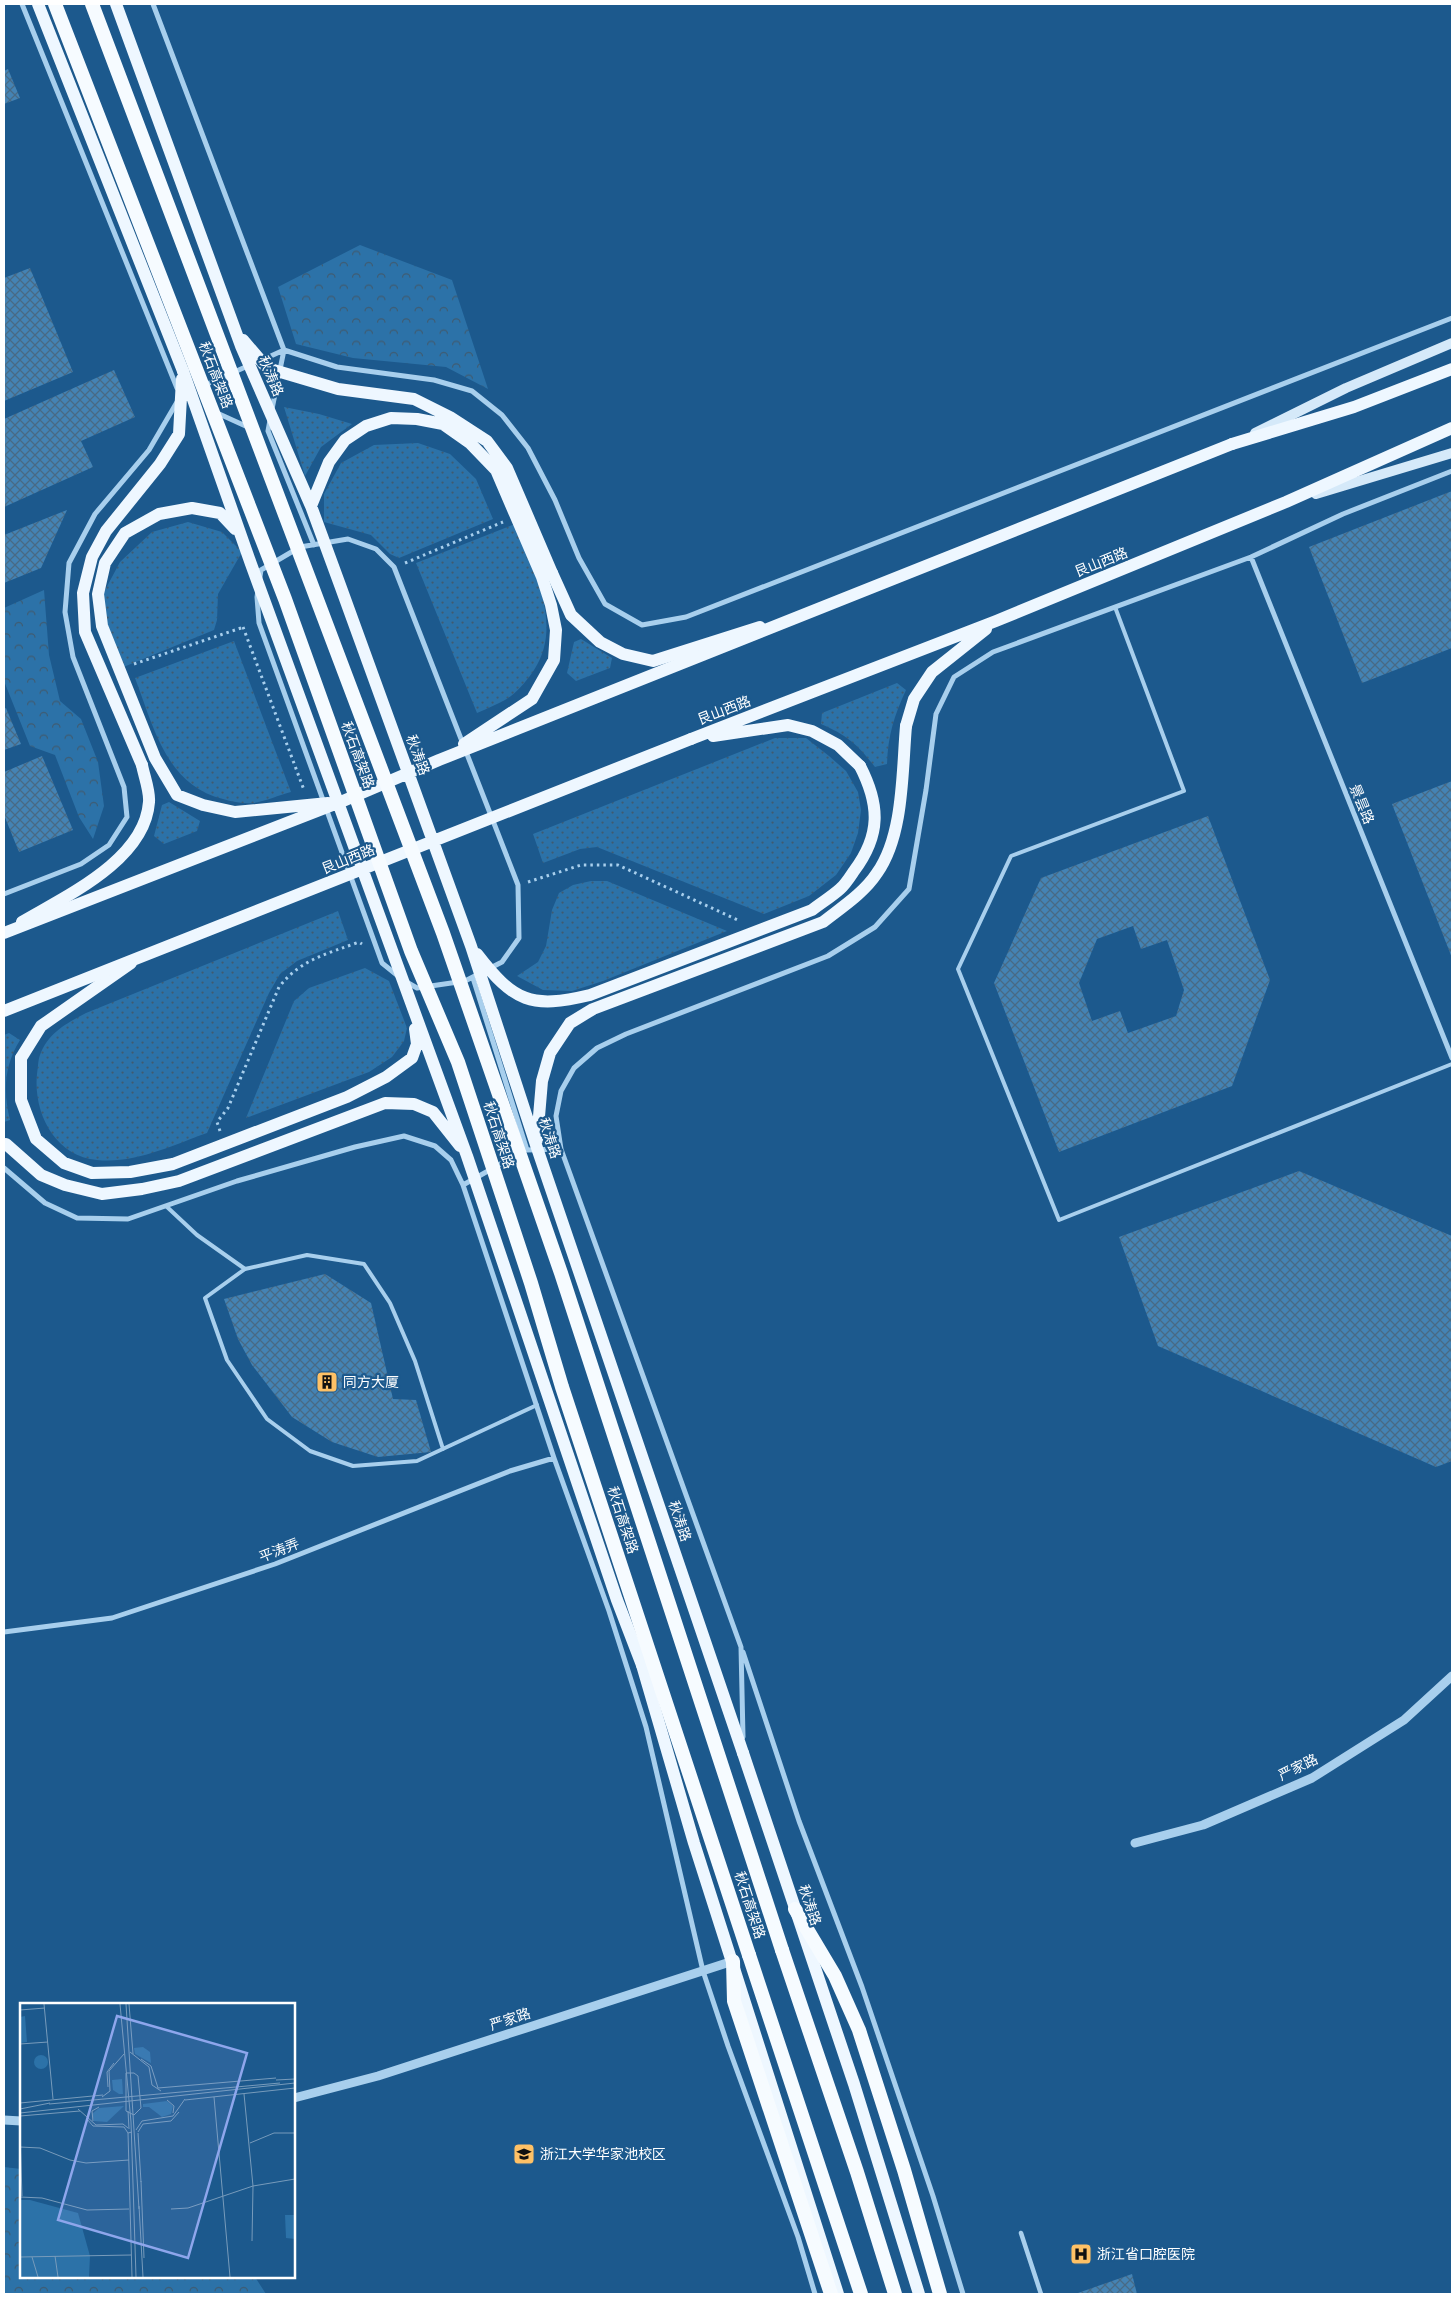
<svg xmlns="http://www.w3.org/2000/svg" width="1456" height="2298" font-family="'Space Grotesk','Noto Sans SC',sans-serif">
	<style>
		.grass { fill: url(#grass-dots) }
		.forest { fill: url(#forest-crowns) }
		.building { fill: url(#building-cross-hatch); fill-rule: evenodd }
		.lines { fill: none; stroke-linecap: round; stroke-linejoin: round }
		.path { stroke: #a8cfed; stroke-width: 3; stroke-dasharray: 2.5 4; stroke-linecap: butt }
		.service { stroke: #a8cfed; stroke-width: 4 }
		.pedestrian { stroke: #a8cfed; stroke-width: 4.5 }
		.minor { stroke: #a8cfed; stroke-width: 5 }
		.tertiary { stroke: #a8cfed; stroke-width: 9 }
		.secondary { stroke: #d5e9f9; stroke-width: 10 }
		.primary { stroke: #eef7ff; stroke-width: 12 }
		.trunk { stroke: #f6fbff; stroke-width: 14 }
		.primary-bridge { stroke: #eef7ff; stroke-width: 12 }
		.trunk-bridge { stroke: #f6fbff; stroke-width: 14 }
		.labels { text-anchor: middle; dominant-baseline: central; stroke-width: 4.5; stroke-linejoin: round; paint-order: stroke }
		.street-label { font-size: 14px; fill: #fff; stroke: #1c598d }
		.poi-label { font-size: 14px; fill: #fff; stroke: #1c598d; text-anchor: start }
		.inset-road { fill: none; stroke: #779bbb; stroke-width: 1 }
		.view { fill: #8ea6ec; fill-opacity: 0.15; stroke: #8ea6ec; stroke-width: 2.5 }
		.inset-edge { fill: none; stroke: #fff; stroke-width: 2.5 }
	</style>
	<defs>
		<pattern id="grass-dots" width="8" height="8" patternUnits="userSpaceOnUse" patternTransform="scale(1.25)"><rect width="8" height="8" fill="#2c72a8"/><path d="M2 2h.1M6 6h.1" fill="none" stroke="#3f5b71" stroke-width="1.8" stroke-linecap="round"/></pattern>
		<pattern id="forest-crowns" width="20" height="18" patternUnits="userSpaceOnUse" patternTransform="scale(1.25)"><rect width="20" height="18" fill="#2c72a8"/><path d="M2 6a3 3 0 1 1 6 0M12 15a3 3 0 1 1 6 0" fill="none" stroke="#3f5b71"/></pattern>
		<pattern id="building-cross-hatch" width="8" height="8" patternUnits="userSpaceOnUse" patternTransform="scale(1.25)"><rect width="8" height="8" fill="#4483b4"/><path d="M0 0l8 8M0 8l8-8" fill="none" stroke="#486a85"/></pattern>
	</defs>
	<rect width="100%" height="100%" fill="#1c598d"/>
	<path class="grass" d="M 284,407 L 319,414 L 352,424 L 321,447 L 305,476 Z
		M 418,443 L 450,454 L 476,479 L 493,519 L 399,558 L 390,554 L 371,535 L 324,522 L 324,494 L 341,463 L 374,445 Z
		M 188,522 L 222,532 L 242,552 L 218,594 L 217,620 L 214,630 L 121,668 L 104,628 L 104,592 L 120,562 L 152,532 Z
		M 515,524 C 533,569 564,624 534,670 C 528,679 520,689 511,696 C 501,703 488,708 477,713 L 416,563 Z
		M 581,639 L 612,658 L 610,668 L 576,681 L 567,673 L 574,642 Z
		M 234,641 L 291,792 C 279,795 266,801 254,803 C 244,804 233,802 223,799 C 166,785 154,728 135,678 Z
		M 897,683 L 906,690 C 894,716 888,735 887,764 L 875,767 C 858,745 847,735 821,724 L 822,713 Z
		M 775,738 L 806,738 L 829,756 L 846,771 L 858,792 L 861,810 L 858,833 L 851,853 L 836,875 L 809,896 L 764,914 L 597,847 L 580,849 L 543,863 L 533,834 Z
		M 169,802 L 200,821 L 197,831 L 164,844 L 154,836 L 162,805 Z
		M 591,881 L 607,881 L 727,931 L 603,981 L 572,991 L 543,990 L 517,976 L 538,962 L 546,946 L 552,910 L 559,893 L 573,885 Z
		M 338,911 L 348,940 L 297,961 L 280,974 L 269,993 L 207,1133 C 173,1145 135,1164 97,1160 C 55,1156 33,1113 37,1074 C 38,1068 38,1060 40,1055 C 48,1033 67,1023 86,1013 Z
		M 365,968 L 389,981 L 407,1028 L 404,1041 L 392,1057 L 369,1072 L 246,1118 L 294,1001 L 309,988 Z
		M 9,1033 L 20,1040 C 4,1066 3,1091 10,1120 L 4,1122 L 4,1035 Z"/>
	<path class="forest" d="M 360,245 L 452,280 L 488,389 L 446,367 L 353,358 L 296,344 L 278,287 Z
		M 44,590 L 49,655 L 60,701 L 81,719 L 98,762 L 104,806 L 93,839 L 79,817 L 55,755 L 30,746 L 4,681 L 4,608 Z
		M 4,2167 L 21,2169 L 21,2277 L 255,2277 L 266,2294 L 4,2294 Z"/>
	<path class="building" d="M 8,69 L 20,98 L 4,104 L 4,71 Z
		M 30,268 L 73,372 L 4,401 L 4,278 Z
		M 114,370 L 135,417 L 81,441 L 93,467 L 4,507 L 4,419 Z
		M 1452,491 L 1452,648 L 1362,683 L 1309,547 Z
		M 67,510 L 41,568 L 4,583 L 4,535 Z
		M 6,708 L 21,744 L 4,750 L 4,709 Z
		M 42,756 L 73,830 L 19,852 L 4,815 L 4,772 Z
		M 1452,781 L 1452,958 L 1392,804 Z
		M 1208,816 L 1270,980 L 1232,1086 L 1059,1152 L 994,983 L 1041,878 ZM 1133,926 L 1141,949 L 1167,940 L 1184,990 L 1176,1016 L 1128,1033 L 1120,1011 L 1092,1021 L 1079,983 L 1097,939 Z
		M 1299,1171 L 1452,1236 L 1452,1461 L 1436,1467 L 1158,1346 L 1119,1237 Z
		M 325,1274 L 371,1303 L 393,1399 L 416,1400 L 431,1452 L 378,1457 L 332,1442 L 292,1417 L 252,1365 L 238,1339 L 224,1299 Z
		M 1132,2274 L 1137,2294 L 1075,2294 Z"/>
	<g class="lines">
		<path class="path" d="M 405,563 L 503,522
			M 243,627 L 304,790
			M 134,664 L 244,627
			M 528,882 L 581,865 L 618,865 L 740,921
			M 220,1131 L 217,1122 L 228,1108 L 279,987 C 301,959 327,954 359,942 L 362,944"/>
		<path class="service" d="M 1115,607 L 1184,791 L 1011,856 L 958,969 L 1059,1220 L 1452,1064
			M 166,1206 L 197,1235 L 245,1269 L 205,1298 L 227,1360 L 267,1419 L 310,1451 L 353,1466 L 417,1461 L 537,1405
			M 245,1269 L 307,1255 L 364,1264 L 390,1303 L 415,1361 L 443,1449"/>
		<path class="pedestrian" d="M 1021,2233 L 1041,2294"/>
		<path class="minor" d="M 22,4 L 177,388
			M 153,4 L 284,350 L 272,409
			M 262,360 L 284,350 L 337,367 L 434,380 L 472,391 L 502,415 L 528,448 L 555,500 L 579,558 L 605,604 L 642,625 L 686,617 L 1452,318
			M 205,385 L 250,365
			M 217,413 L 250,428
			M 270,420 L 268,431 L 314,545
			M 348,539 L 376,549 L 394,567 L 518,885 L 519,938 L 502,962 L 465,981 L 417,988 L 403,980 L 382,963 L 259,623 L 257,597 L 261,570 L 300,547 Z
			M 1251,557 L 1452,1058
			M 4,894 L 81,864 L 109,845 L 127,817 L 124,787 L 73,657 L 65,612 L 69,563 L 95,514 L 149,450 L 177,402
			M 473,978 L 527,1150 L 561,1149 L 741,1647 L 743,1737
			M 561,1149 L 556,1116 L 561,1091 L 574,1068 L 597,1048 L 626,1034 L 828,956 L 875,927 L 909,889 L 926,790 L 936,714 L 954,677 L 993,652 L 1251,557 L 1343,514 L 1452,471
			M 518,1154 L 463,1185 L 554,1458 L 609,1611 L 646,1727 L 703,1971 L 728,2046 L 798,2237 L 815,2294
			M 4,1168 L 45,1203 L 77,1218 L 128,1219 L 237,1181 L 355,1147 L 404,1136 L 435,1146 L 451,1160 L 463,1185
			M 4,1632 L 112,1618 L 275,1564 L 510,1471 L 554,1458
			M 743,1652 L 799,1821 L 862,1987 L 933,2196 L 963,2294"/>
		<path class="tertiary" d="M 1135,1843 L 1203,1825 L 1312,1778 L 1404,1720 L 1452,1676
			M 294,2098 L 378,2076 L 733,1961
			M 4,2120 L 21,2121"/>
		<path class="secondary" d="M 1255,433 L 1346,388 L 1452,343
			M 1316,494 L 1452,453"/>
		<path class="primary" d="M 38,4 L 183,371
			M 1232,444 L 1354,407 L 1452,369
			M 552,573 L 571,615 L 600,642 L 623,654 L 653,661 L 760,627
			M 906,726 L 914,699 L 932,672 L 986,629
			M 713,736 L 788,725 L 812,731 L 838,745 L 860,766
			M 691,739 L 996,621 L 1286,502 L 1452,428
			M 22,922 C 66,896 145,860 149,802 C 150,791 144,776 142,765
			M 21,1058 L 41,1026 L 131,963
			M 642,1665 L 694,1843 L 838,2294
			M 743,1753 L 854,2084 L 919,2294"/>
		<path class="trunk" d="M 795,1909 L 835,1976 L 859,2030 L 904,2170 L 940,2294
			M 782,1950 L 857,2172 L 895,2294
			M 749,1955 L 861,2294
			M 733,1961 L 734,2001 L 831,2294"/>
		<path class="primary-bridge" d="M 116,4 L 241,346 L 311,506 L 340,585 L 471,946 L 536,1145 L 743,1753
			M 243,340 L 267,368 L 338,389 L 414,399 L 450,417 L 487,441 L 507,468 L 552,573
			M 183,371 L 251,564 L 467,1156 L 617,1600 L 642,1665
			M 311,506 L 329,462 L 345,440 L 366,426 L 391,418 L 417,419 L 443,424 L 470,443 L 496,470 L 542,577 L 551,605 L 556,630 L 554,660 L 532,699 L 464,744
			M 235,529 L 220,513 L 192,508 L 159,514 L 125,533 L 105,563 L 98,594 L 102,626 L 155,758 L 177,795 L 203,805 L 235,812 L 328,803
			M 142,765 L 85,632 L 83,593 L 92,557 L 106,531 L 160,464 L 179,434 L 182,379
			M 4,933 L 343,801 L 439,760 L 1232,444
			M 477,954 C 514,1002 531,1009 590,995 L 812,910 C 821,903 831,897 840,889 C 845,885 850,877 854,871 C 881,835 880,805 860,766
			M 4,1011 L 691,739
			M 21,1058 L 21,1100 L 36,1139 L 64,1163 L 92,1173 L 130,1172 L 173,1164 L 347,1097 L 386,1077 L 412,1058 L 417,1044 L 415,1029
			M 537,1140 L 542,1081 L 550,1053 L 570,1023 L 593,1009 L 823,922 C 842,907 864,893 877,873 C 904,835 902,771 906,726
			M 6,1144 L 41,1175 L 65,1185 L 102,1194 L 142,1189 L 179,1181 L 385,1103 L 414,1104 L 433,1112 L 460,1146"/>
		<path class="trunk-bridge" d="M 55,4 L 285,599 L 411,951 L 458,1062 L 531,1283 L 562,1387 L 749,1955
			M 92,4 L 443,933 L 561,1273 L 782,1950"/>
	</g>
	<defs>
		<g id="building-square" transform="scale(1.125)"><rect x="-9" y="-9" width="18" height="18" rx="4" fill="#fec166" stroke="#1c598d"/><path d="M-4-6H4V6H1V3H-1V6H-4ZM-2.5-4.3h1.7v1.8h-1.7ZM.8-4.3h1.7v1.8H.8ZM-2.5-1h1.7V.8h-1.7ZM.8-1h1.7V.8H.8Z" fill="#111"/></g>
		<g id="university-square" transform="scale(1.125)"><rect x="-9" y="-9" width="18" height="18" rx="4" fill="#fec166" stroke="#1c598d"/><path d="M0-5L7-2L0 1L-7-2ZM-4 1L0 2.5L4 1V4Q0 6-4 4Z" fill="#111"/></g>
		<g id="hospital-square" transform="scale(1.125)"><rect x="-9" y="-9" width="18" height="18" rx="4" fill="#fec166" stroke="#1c598d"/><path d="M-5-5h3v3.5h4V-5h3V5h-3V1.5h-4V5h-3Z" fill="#111"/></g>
	</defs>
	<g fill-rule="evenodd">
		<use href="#building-square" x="327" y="1382"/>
		<use href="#university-square" x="524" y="2154"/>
		<use href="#hospital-square" x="1081" y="2254"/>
	</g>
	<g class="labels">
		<g class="street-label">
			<text transform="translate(216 375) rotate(69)">秋石高架路</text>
			<text transform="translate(271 376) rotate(67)">秋涛路</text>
			<text transform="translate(1101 562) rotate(-22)">艮山西路</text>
			<text transform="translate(724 710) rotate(-21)">艮山西路</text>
			<text transform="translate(358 755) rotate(70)">秋石高架路</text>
			<text transform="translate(418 755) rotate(70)">秋涛路</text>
			<text transform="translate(1362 804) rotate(68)">景昙路</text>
			<text transform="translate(348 859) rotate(-22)">艮山西路</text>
			<text transform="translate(499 1135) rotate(72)">秋石高架路</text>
			<text transform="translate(550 1138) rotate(72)">秋涛路</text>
			<text transform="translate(623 1520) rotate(72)">秋石高架路</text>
			<text transform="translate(680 1521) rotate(71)">秋涛路</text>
			<text transform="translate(279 1550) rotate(-21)">平涛弄</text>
			<text transform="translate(1298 1767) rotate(-26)">严家路</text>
			<text transform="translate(750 1905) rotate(72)">秋石高架路</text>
			<text transform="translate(810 1905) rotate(71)">秋涛路</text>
			<text transform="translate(510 2019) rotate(-18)">严家路</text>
		</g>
		<g class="poi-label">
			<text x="343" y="1382">同方大厦</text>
			<text x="540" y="2154">浙江大学华家池校区</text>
			<text x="1097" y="2254">浙江省口腔医院</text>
		</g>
	</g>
	<g transform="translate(20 2003)">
		<rect width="275" height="275" fill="#1c598d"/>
		<path d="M 102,76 L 103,91 L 99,91 L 93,87 L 92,77 ZM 147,98 L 153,103 L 151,111 L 142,114 L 129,104 L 123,104 L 123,101 ZM 104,103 L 87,119 L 74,118 L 72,111 L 79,105 Z" fill="#2c72a8"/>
		<path d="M 123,44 L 130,49 L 131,60 L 115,51 L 114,45 ZM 0,197 L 10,197 L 58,210 L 70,253 L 69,274 L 18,274 L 0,254 Z" fill="#2c72a8"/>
		<path d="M 5,13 L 7,39 L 0,40 L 0,14 ZM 265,212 L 275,212 L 275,236 L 266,235 ZM 0,254 L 12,254 L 18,274 L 0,274 Z" fill="#2c72a8"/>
		<path d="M14 59a7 7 0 1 1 14 0a7 7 0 1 1-14 0Z" fill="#2c72a8"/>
		<path class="inset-road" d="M 24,1 L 33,96M 100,1 L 111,119 L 116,274M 106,1 L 119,206M 109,1 L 113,51M 0,7 L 25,5M 0,41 L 28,39M 110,49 L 129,64 L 132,82 L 141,88M 121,56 L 131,63 L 138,85 L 256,75M 106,70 L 114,70 L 118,73 L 121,105 L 114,112 L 106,108 ZM 256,77 L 275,76M 88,84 L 87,69 L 94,60M 224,91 L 233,183 L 232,238M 82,94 L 90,88 L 89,68 L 104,51M 194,94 L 210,274M 147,97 L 154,103 L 153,110M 165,97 L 275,85M 0,100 L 83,92M 29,101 L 260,80M 0,106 L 30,100M 58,106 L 76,122 L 103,121 L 108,125M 108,108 L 109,126M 0,110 L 275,80M 0,113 L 60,108M 67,116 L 73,123 L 104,124 L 108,130M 73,118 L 72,108 L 79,104M 116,127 L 122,118 L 153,113 L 165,96M 112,129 L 108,130 L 112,274M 118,129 L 123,121 L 151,118 L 159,109M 118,130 L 121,179M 0,132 L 2,193M 230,140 L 254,130 L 275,130M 0,144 L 20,145 L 50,157 L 66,160 L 109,157M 121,178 L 124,255M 0,194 L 22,195 L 67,207 L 109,206M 119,203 L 123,274M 151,206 L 168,205 L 233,183 L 275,176M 35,253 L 38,274M 0,254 L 111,252M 12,254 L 18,274"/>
		<path class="view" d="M 97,13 L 227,50 L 168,255 L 38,217 Z"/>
		<rect width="275" height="275" class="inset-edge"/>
	</g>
	<rect width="1456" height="2298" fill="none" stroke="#ffffff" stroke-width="10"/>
</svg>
